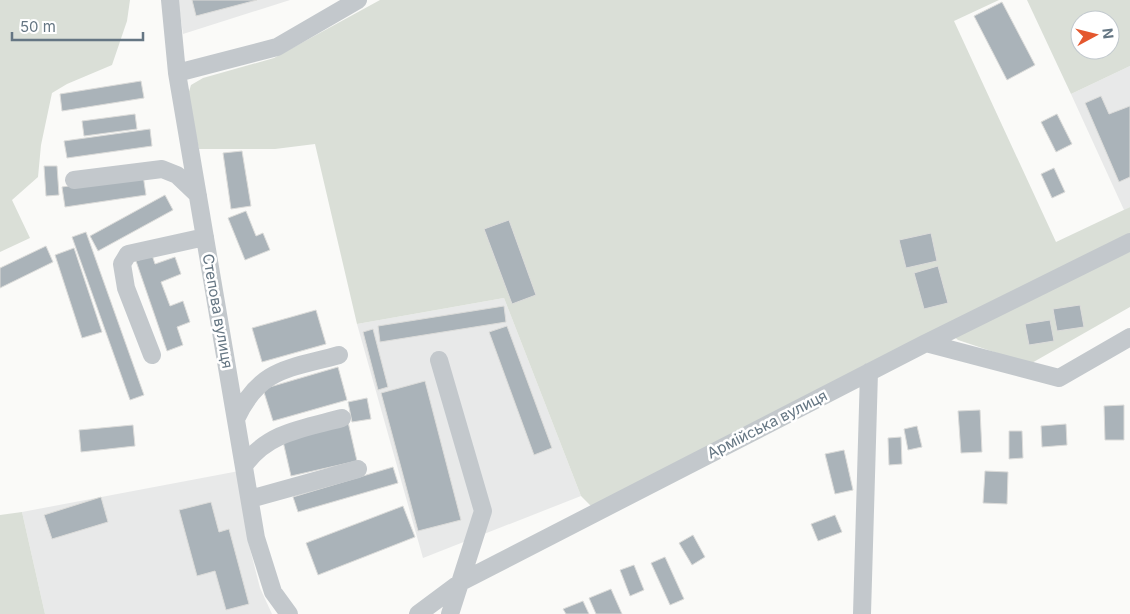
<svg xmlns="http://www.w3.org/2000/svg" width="1130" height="614" font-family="Inter,sans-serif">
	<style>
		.built { fill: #e8e9e9 }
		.green { fill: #dadfd7; fill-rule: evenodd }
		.building { fill: #aab3b9; stroke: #dcdcda }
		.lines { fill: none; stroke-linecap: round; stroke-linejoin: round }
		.minor { stroke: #c3c8cc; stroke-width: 18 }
		.labels { text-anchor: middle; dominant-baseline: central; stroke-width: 5; stroke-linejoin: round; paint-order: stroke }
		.street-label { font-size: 15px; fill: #657683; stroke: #fff }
	</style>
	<rect width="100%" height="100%" fill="#fafaf8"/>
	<path class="built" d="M 178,0 L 290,0 L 183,34 Z
		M 1130,66 L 1130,207 L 1124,210 L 1071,94 Z
		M 504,298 L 581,496 L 423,558 L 357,324 Z
		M 239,471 L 248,541 L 260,588 L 272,614 L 45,614 L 22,512 Z"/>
	<path class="green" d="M 0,0 L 130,0 L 127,21 L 112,65 L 67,84 L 52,93 L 41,145 L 38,177 L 12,200 L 30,238 L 0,252 Z
		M 380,0 L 999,0 L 954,21 L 1056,242 L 1130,207 L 1130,307 L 1030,364 L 958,340 L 942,326 L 594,509 L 581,496 L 504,298 L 357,324 L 315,144 L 275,149 L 199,149 L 187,98 L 191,85 L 203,78 L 274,58 Z
		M 1027,0 L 1130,0 L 1130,66 L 1071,94 ZM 1080,20 L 1110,20 L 1110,50 L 1080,50 Z
		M 22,512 L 45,614 L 0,614 L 0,515 Z"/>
	<path class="building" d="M 192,0 L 257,0 L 196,16 Z
		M 1002,2 L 1035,65 L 1007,80 L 974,16 Z
		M 141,81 L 144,98 L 62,111 L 60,94 Z
		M 1101,96 L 1109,114 L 1130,106 L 1130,177 L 1119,182 L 1085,103 Z
		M 135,114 L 137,129 L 84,136 L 82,121 Z
		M 1057,114 L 1072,144 L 1056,152 L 1041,122 Z
		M 150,129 L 152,146 L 67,158 L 64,141 Z
		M 242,151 L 251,206 L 231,209 L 223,153 Z
		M 44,166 L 57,166 L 59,195 L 46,196 Z
		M 1054,168 L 1065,192 L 1052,198 L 1041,174 Z
		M 143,175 L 146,195 L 65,207 L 62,187 Z
		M 165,195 L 173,210 L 98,251 L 90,236 Z
		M 246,211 L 256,236 L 263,233 L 270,250 L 245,260 L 228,218 Z
		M 509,220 L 536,295 L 512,304 L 484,229 Z
		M 86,232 L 144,395 L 130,400 L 72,237 Z
		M 931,233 L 937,261 L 906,268 L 899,240 Z
		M 46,246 L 53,262 L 0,288 L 0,268 Z
		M 74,248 L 102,332 L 82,338 L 55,255 Z
		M 152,255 L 155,264 L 175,257 L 181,274 L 161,282 L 170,306 L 183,301 L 190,322 L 177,327 L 183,345 L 167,351 L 136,261 Z
		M 938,266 L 948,303 L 924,309 L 914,273 Z
		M 1080,305 L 1084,327 L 1057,331 L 1053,309 Z
		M 504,306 L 506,322 L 380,342 L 378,326 Z
		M 316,310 L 326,344 L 262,362 L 252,328 Z
		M 1050,320 L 1054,341 L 1029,345 L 1025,324 Z
		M 507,326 L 552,448 L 534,455 L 489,332 Z
		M 373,329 L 388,387 L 378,390 L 363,332 Z
		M 338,367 L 347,400 L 273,421 L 263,389 Z
		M 425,381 L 461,520 L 418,531 L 381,393 Z
		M 367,398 L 371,419 L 352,422 L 348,402 Z
		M 1124,405 L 1124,440 L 1105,440 L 1104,406 Z
		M 980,410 L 982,452 L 961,453 L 958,411 Z
		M 348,422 L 357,461 L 291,476 L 282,437 Z
		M 1066,424 L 1067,445 L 1042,447 L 1041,426 Z
		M 133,425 L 135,446 L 81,452 L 79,430 Z
		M 917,426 L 922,447 L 908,450 L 904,429 Z
		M 1009,431 L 1022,431 L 1023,458 L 1009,459 Z
		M 901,437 L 902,464 L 889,465 L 888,438 Z
		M 844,450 L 853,490 L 835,494 L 825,454 Z
		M 393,467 L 398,483 L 298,512 L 293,497 Z
		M 985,471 L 1008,472 L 1007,504 L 983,503 Z
		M 101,497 L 108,522 L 52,539 L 44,515 Z
		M 211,502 L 219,532 L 229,529 L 249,604 L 226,610 L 215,571 L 197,576 L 179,510 Z
		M 403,506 L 415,537 L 318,575 L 306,543 Z
		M 835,515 L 842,532 L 818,541 L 811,524 Z
		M 693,535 L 705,557 L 692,565 L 679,543 Z
		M 665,557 L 684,599 L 670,605 L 651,563 Z
		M 634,565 L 644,590 L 630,596 L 620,570 Z
		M 611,589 L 622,614 L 596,614 L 589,598 Z
		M 583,601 L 589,614 L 566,614 L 563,609 Z"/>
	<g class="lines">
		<path class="minor" d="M 170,0 L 177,73 L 256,538 L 273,592 L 289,614
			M 177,73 L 277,47 L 358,0
			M 74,180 L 162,169 L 177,175 L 198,195
			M 926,343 L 1130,242
			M 152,355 L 126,288 L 122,264 L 128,254 L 205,237
			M 439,360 L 483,511 L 450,614
			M 236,419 C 260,367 290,369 339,355
			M 244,466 C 267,432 305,428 342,418
			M 250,499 L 358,469
			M 418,614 L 461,582 L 926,343 L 1059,378 L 1130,337
			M 862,614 L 869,372"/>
	</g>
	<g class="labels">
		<g class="street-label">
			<text transform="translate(218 311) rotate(80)">Степова вулиця</text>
			<text transform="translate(767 424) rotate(-27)">Армійська вулиця</text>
		</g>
	</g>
	<g transform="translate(1095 35) rotate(83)"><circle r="24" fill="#ffffff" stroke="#c1c8cd"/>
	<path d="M0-4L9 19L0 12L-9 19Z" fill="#e4572e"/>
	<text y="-8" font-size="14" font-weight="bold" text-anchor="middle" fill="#657683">N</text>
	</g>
	<path d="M12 32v8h131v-8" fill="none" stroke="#657683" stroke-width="2.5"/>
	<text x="20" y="32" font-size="15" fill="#657683" stroke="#ffffff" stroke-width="4" paint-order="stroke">50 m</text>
</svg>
